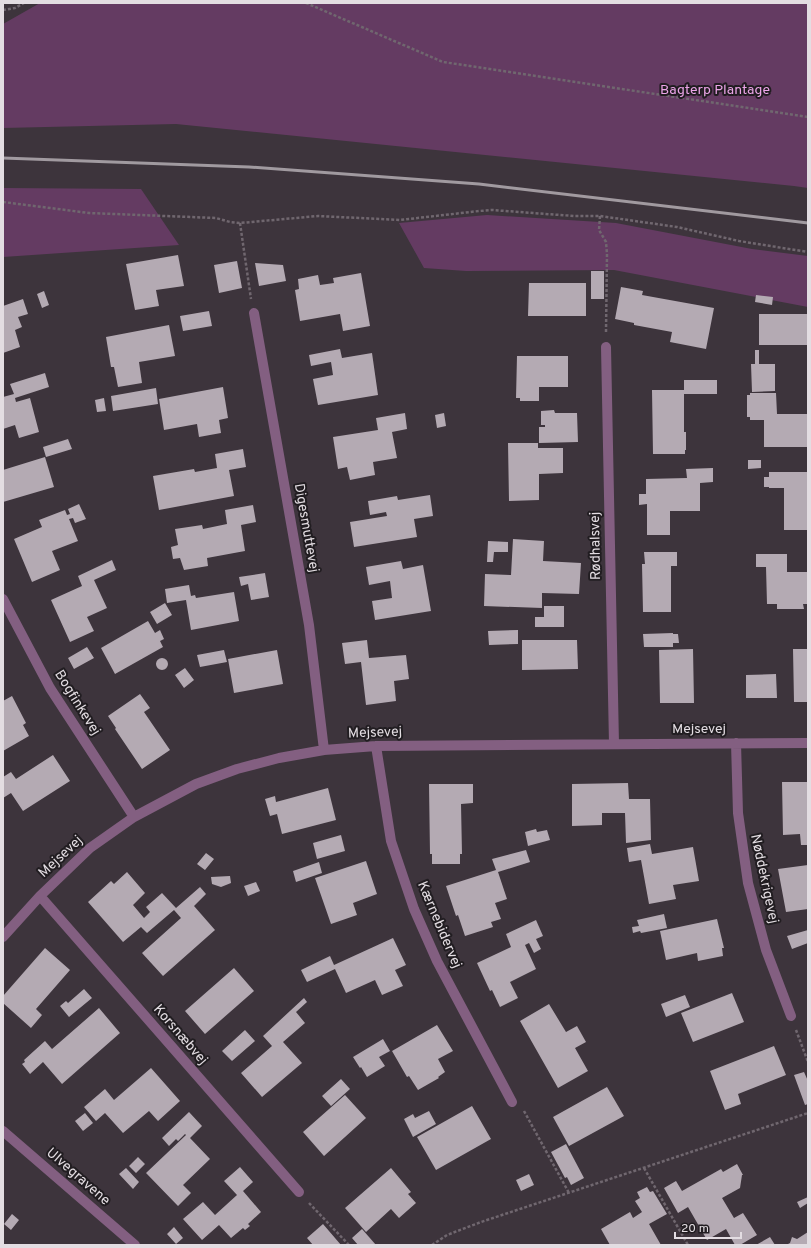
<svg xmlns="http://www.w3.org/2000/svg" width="811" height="1248" font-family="Overpass,sans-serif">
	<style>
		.green { fill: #643b62 }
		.building { fill: #b4aab3 }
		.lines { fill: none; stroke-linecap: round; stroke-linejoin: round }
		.path { stroke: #70676f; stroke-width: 2.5; stroke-dasharray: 3 2; stroke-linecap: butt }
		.minor { stroke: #835f81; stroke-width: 10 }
		.rail { stroke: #a19aa0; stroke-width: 3 }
		.labels { text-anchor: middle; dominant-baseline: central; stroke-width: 4; stroke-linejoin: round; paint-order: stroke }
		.park-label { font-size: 14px; fill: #eca5e8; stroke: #211d21 }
		.street-label { font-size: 14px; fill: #e3dde2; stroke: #211d21 }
	</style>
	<rect width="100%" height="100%" fill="#3d343c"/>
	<path class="green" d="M 40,3 L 808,3 L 808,188 L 794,186 L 176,124 L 3,128 L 3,24 Z
		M 3,188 L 141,189 L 179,245 L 3,257 Z
		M 487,215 L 616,223 L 752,249 L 808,256 L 808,307 L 614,270 L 466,271 L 424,268 L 399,223 Z"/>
	<path class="building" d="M 178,255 L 184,286 L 156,290 L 159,306 L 135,310 L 126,264 Z
		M 237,261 L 242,288 L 219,293 L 214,265 Z
		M 255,263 L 283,265 L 286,281 L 259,286 Z
		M 591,271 L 604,271 L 604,299 L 591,299 Z
		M 361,273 L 370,326 L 343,331 L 340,314 L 300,321 L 295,290 L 299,289 L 298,279 L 318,275 L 320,285 L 334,283 L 333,278 Z
		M 529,283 L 586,283 L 586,316 L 528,316 Z
		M 621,287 L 643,291 L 642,295 L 714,308 L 706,349 L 670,342 L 672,332 L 634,325 L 634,323 L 615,319 Z
		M 44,291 L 49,305 L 42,308 L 37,294 Z
		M 756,295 L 773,297 L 772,305 L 755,302 Z
		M 23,299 L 28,314 L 18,317 L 22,327 L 15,330 L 20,347 L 3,353 L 3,306 Z
		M 209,311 L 212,326 L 183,331 L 180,316 Z
		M 759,314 L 808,314 L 808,345 L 759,345 Z
		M 169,325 L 175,356 L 139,362 L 142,383 L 118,387 L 114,367 L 111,367 L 106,337 Z
		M 340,349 L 342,358 L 372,353 L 378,395 L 318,405 L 313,379 L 333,375 L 331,362 L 311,366 L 309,355 Z
		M 755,350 L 759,350 L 759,364 L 775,364 L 775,391 L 752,392 L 751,364 L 755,364 Z
		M 517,356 L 568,356 L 568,387 L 539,387 L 539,401 L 520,401 L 520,398 L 516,398 Z
		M 45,373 L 49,387 L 15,398 L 16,402 L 30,398 L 39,432 L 19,438 L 15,425 L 3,429 L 3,397 L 14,394 L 10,384 Z
		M 684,380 L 717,380 L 717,394 L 684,394 L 684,432 L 686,432 L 686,450 L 685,450 L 685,454 L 653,454 L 652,390 L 684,390 Z
		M 223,387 L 228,418 L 219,420 L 221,433 L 199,437 L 197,424 L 164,430 L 159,399 Z
		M 156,388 L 158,404 L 113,411 L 111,396 Z
		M 750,393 L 776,393 L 777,414 L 808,414 L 808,447 L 764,447 L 764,420 L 750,420 L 750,417 L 747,417 L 747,395 L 750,395 Z
		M 104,398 L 106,411 L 97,412 L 95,400 Z
		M 554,410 L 555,413 L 577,413 L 578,442 L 539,443 L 539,427 L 545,427 L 545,425 L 541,425 L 541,411 Z
		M 405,413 L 407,429 L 392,432 L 397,458 L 373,462 L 375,475 L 350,480 L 347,467 L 338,469 L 333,437 L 378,430 L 376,418 Z
		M 444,413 L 446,426 L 437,428 L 435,415 Z
		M 68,439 L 72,449 L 46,457 L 43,447 Z
		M 508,443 L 538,443 L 538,448 L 563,448 L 563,473 L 539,474 L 539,500 L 509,501 Z
		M 243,449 L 246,467 L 229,470 L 234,496 L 159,510 L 153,476 L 194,469 L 195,472 L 217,468 L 215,454 Z
		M 45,457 L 54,487 L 3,502 L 3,470 Z
		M 748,460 L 761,460 L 761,468 L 748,469 Z
		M 713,468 L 713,482 L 700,483 L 700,511 L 670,511 L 670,535 L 647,535 L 647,504 L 639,505 L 639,494 L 646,494 L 646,479 L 687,478 L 686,469 Z
		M 769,472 L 808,472 L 808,530 L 784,530 L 784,488 L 769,488 L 769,487 L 764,487 L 764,477 L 769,477 Z
		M 430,495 L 433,516 L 414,519 L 417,537 L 354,547 L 350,522 L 387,516 L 386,512 L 370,515 L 368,501 L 397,496 L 398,500 Z
		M 79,504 L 86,519 L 75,523 L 73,518 L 69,519 L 78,541 L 52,551 L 60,570 L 32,582 L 14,539 L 42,527 L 39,520 L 65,510 L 67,515 L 70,514 L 68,509 Z
		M 253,505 L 256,522 L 241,525 L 245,551 L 207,558 L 208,566 L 184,570 L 180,558 L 173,559 L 171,547 L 178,545 L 175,529 L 202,525 L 203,529 L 227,524 L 225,510 Z
		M 513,539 L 544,541 L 543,561 L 581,563 L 579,594 L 542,593 L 542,608 L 484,606 L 485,574 L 511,575 Z
		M 488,541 L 508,542 L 508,552 L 494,552 L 493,562 L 487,562 Z
		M 644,552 L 677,552 L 677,566 L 671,566 L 671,612 L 643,612 L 642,564 L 645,564 Z
		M 756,554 L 787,554 L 787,572 L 808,572 L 808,604 L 803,604 L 804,609 L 777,609 L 777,604 L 767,604 L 766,567 L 756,567 Z
		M 112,560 L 116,570 L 94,580 L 107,608 L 87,617 L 94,631 L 70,642 L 51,600 L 82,586 L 78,576 Z
		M 401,561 L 403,569 L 423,565 L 431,611 L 375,620 L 372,601 L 392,598 L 390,581 L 369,585 L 366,567 Z
		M 265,573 L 269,597 L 251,600 L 248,584 L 241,586 L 239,577 Z
		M 189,585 L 191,596 L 195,595 L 196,598 L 234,592 L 239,621 L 191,630 L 186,600 L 167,603 L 165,589 Z
		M 165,603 L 172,615 L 157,624 L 150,612 Z
		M 544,606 L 564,606 L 564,627 L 535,627 L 535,617 L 544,617 Z
		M 148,621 L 155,633 L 160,630 L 164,639 L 160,641 L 163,647 L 115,674 L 101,648 Z
		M 518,630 L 518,644 L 489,645 L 488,631 Z
		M 673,633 L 673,634 L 678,634 L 679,643 L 673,643 L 673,647 L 644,647 L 643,634 Z
		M 367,640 L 369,658 L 406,655 L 409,679 L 394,681 L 396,701 L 366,705 L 361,662 L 345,664 L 342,643 Z
		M 522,640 L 577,640 L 578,669 L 522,670 Z
		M 87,647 L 94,658 L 74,669 L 68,658 Z
		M 693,649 L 694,703 L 660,703 L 659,650 Z
		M 793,649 L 808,649 L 808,702 L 794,702 Z
		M 224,650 L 227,662 L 200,667 L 197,655 Z
		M 277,650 L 283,684 L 234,693 L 228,659 Z
		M156 664a6 6 0 1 1 12 0a6 6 0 1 1-12 0Z
		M 185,668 L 194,680 L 184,688 L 175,675 Z
		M 776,674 L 777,698 L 746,698 L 746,675 Z
		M 140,694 L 150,708 L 144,712 L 170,750 L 142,769 L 115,729 L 116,728 L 108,716 Z
		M 12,696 L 26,723 L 23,725 L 29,736 L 3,751 L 3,701 Z
		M 53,755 L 70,781 L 23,811 L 11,793 L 3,798 L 3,777 L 11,772 L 16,779 Z
		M 782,782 L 808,782 L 808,845 L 801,845 L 800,834 L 783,835 Z
		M 628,783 L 629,799 L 650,799 L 651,840 L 626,843 L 625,813 L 602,813 L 602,825 L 572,826 L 572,784 Z
		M 429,784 L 473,784 L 473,803 L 461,804 L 462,854 L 460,854 L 460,864 L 432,864 L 432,854 L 430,854 Z
		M 328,788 L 336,820 L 282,834 L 277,814 L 270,816 L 265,799 L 275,796 L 276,802 Z
		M 536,829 L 537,832 L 547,830 L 550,840 L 528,846 L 525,832 Z
		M 341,835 L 345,851 L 317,859 L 313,843 Z
		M 650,844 L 652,854 L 693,847 L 699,881 L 673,885 L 676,899 L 649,904 L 641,860 L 629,862 L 627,848 Z
		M 526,850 L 530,862 L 498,872 L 507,899 L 495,903 L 501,919 L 491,922 L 493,927 L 465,936 L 458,915 L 456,916 L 446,886 L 496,870 L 492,859 Z
		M 206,853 L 214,859 L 205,870 L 197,864 Z
		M 366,861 L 377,894 L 353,903 L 357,915 L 331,924 L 315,878 Z
		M 319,862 L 322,873 L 296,882 L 293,871 Z
		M 808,865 L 808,909 L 786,912 L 778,869 Z
		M 127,872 L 145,893 L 133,905 L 144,918 L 150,912 L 146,907 L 162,893 L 176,908 L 200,887 L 206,894 L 194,906 L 215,930 L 163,976 L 142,953 L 181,918 L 174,910 L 147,933 L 141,927 L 123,942 L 88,902 L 111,881 L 114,884 Z
		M 230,876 L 231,883 L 221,887 L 212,884 L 211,877 Z
		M 256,882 L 260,891 L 248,896 L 244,886 Z
		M 664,914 L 667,928 L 641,933 L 640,931 L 633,933 L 632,927 L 639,926 L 637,920 Z
		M 717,919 L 724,948 L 722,948 L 723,956 L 698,961 L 697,953 L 666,960 L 660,931 Z
		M 536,920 L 543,936 L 536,939 L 541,949 L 534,953 L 529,943 L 525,945 L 536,969 L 510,982 L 518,998 L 500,1007 L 492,990 L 490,991 L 477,963 L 511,947 L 506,934 Z
		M 808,930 L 808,943 L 792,949 L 787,936 Z
		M 393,938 L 406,965 L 395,970 L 403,986 L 382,995 L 375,980 L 346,993 L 335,969 L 307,982 L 301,970 L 330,956 L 334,965 Z
		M 45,948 L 70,970 L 36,1009 L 42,1015 L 31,1028 L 3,1003 L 3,996 Z
		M 234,968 L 254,991 L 205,1034 L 185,1011 Z
		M 84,989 L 92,998 L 69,1017 L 60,1006 L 66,1001 L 68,1003 Z
		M 732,993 L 744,1022 L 693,1042 L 681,1013 Z
		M 685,995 L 690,1007 L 666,1017 L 661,1004 Z
		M 304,998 L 307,1002 L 296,1012 L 305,1023 L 283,1042 L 302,1063 L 262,1097 L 241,1073 L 272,1046 L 263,1036 Z
		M 549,1004 L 566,1032 L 577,1026 L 586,1042 L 575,1048 L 588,1071 L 558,1088 L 520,1021 Z
		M 99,1008 L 120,1033 L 62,1084 L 43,1062 L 30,1074 L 22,1064 L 25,1062 L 24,1060 L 45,1041 L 52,1049 Z
		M 437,1025 L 453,1051 L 438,1059 L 445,1072 L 438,1077 L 439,1078 L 418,1090 L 409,1076 L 407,1077 L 392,1051 Z
		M 245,1030 L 255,1041 L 232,1061 L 222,1051 Z
		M 383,1039 L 390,1051 L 379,1057 L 385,1066 L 367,1077 L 361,1067 L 360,1068 L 353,1057 Z
		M 774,1046 L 786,1075 L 738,1094 L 741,1104 L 725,1110 L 710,1071 Z
		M 151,1068 L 180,1101 L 158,1121 L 149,1111 L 123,1133 L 105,1113 L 96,1121 L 84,1107 L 105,1089 L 114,1100 Z
		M 804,1072 L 808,1081 L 808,1104 L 805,1105 L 794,1075 Z
		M 341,1079 L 350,1089 L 331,1106 L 322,1096 Z
		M 607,1087 L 624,1116 L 569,1146 L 553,1117 Z
		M 345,1095 L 366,1118 L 324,1156 L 303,1132 Z
		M 472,1106 L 491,1139 L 436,1170 L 417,1137 Z
		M 429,1111 L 436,1124 L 413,1137 L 404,1119 L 413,1114 L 415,1118 Z
		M 189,1112 L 202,1126 L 190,1138 L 210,1159 L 183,1185 L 191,1193 L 178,1206 L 146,1173 L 186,1135 L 185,1134 L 178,1141 L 176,1139 L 169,1146 L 162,1138 Z
		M 85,1113 L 93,1123 L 83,1131 L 75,1121 Z
		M 566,1144 L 584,1178 L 571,1185 L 567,1177 L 565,1178 L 551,1152 Z
		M 138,1157 L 145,1164 L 136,1173 L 129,1166 Z
		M 737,1164 L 743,1175 L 742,1175 L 740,1188 L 722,1198 L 734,1218 L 743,1213 L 757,1235 L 740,1245 L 735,1245 L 726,1229 L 707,1240 L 688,1207 L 678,1213 L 664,1188 L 676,1181 L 682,1191 L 721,1169 L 723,1172 Z
		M 240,1167 L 253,1182 L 243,1191 L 261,1212 L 248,1224 L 250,1226 L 245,1230 L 243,1228 L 231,1238 L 219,1225 L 202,1240 L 183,1219 L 203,1202 L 215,1215 L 237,1195 L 224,1181 Z
		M 126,1168 L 139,1182 L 133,1189 L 119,1174 Z
		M 391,1168 L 411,1192 L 408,1194 L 416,1203 L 399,1218 L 391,1209 L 366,1232 L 345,1208 Z
		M 529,1174 L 534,1185 L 521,1191 L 516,1180 Z
		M 647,1187 L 650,1192 L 653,1191 L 667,1214 L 649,1224 L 661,1245 L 610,1245 L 601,1229 L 630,1212 L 633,1218 L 642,1212 L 635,1201 L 640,1198 L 637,1192 Z
		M 808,1197 L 808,1203 L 800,1208 L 797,1202 Z
		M 12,1214 L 19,1220 L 11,1230 L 4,1224 Z
		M 323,1224 L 341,1245 L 313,1245 L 307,1238 Z
		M 174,1227 L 183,1238 L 176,1244 L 167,1234 Z
		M 362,1229 L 376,1245 L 358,1245 L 352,1238 Z
		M 808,1232 L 808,1245 L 786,1245 L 790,1243 L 792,1237 L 797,1239 Z
		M 770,1237 L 775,1245 L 756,1245 Z"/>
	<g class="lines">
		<path class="path" d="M 306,3 L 443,62 L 808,117
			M 3,10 L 15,8 L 24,3
			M 3,202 L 89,213 L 216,218 L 230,222 L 240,223 L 318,216 L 400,220 L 479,211 L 492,210 L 574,216 L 600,216 L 677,227 L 739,241 L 808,252
			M 600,216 L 599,230 L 606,242 L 607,254 L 606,332
			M 240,223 L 251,299
			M 796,1030 L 808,1062
			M 524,1111 L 569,1193
			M 644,1168 L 688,1245
			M 309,1203 L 349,1245
			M 432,1245 L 447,1235 L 481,1222 L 808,1113"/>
		<path class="minor" d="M 254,313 L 309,625 L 324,750
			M 606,347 L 614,744
			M 3,599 L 50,688 L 134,817
			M 736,743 L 738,813 L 748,883 L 766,950 L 791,1016
			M 376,746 L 391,841 L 414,909 L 437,961 L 512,1102
			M 40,896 L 299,1192
			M 3,937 L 40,896 L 90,848 L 134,817 L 196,784 L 237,769 L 279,758 L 324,750 L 376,746 L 808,743
			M 3,1131 L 135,1245"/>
		<path class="rail" d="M 3,158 L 249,167 L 479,184 L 808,223"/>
	</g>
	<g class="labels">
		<g class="park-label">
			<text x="715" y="90">Bagterp Plantage</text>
		</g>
		<g class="street-label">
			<text transform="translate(306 528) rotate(80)">Digesmuttevej</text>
			<text transform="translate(596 546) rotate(-91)">Rødhalsvej</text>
			<text transform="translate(77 703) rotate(58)">Bogfinkevej</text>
			<text x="699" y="729">Mejsevej</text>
			<text transform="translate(375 733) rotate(-2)">Mejsevej</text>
			<text transform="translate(61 857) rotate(-43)">Mejsevej</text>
			<text transform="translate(764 879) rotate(78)">Nøddekrigevej</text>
			<text transform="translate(439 925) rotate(67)">Kærnebidervej</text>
			<text transform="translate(180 1035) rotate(49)">Korsnæbvej</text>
			<text transform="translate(78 1177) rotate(41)">Ulvegravene</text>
		</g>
	</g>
	<rect width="811" height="1248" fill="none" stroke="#e3dde2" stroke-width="8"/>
	<path d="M675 1232v6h66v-6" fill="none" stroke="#e3dde2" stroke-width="2"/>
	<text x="681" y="1232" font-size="12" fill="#e3dde2" stroke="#211d21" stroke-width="3" paint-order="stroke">20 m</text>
</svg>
